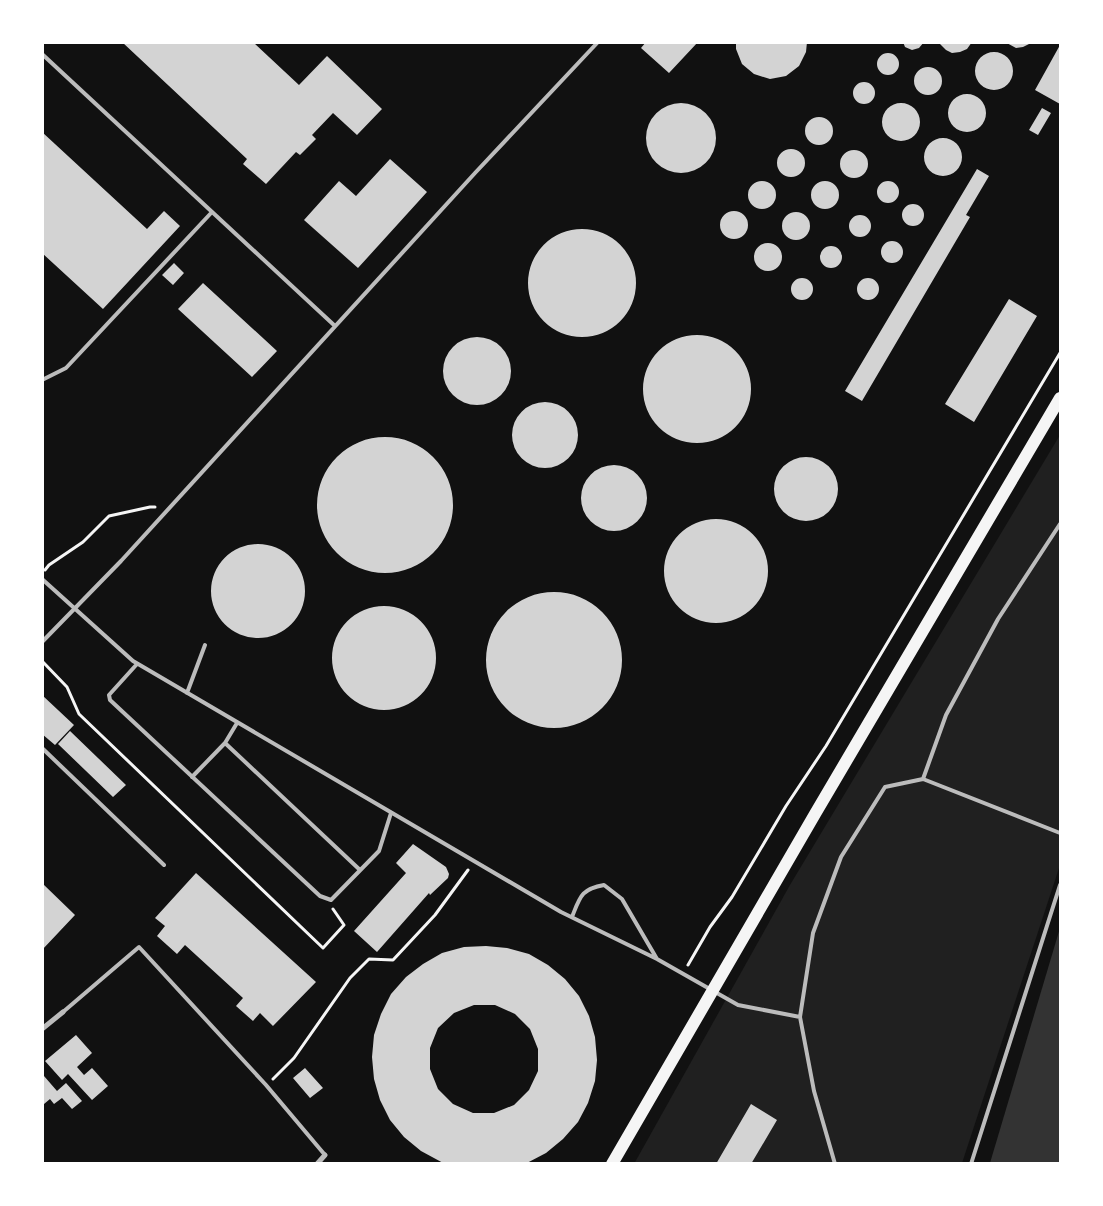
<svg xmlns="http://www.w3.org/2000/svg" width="1103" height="1206" font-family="Merriweather,serif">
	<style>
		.green { fill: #202020 }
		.water { fill: #333 }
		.building { fill: #d3d3d3; fill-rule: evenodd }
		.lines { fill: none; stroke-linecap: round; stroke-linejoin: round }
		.path { stroke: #f5f5f5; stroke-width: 3 }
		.service { stroke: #bcbcbc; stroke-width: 4 }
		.minor { stroke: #bcbcbc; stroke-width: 5 }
		.primary { stroke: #f5f5f5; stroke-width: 12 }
	</style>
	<rect width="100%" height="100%" fill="#111"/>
	<path class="green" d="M 1060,435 L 1060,865 L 962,1163 L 634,1164 L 790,885 Z"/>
	<path class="water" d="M 1060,928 L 1060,1163 L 990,1163 Z"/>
	<path class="building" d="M 122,42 L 253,42 L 299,85 L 327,56 L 382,109 L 357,135 L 333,113 L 312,135 L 316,139 L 300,155 L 296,152 L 266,184 L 243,164 L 247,159 Z
		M 646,42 L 698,42 L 669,73 L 641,48 Z
		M 736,42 L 807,42 L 806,52 L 799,66 L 786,76 L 770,79 L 754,74 L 742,64 L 736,49 Z
		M 903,42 L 924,42 L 919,48 L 912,50 L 905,47 Z
		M 938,42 L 972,42 L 967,49 L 960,52 L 952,53 L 946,50 Z
		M 1005,42 L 1033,42 L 1023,47 L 1016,48 Z
		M 1060,45 L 1060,104 L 1035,90 Z
		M975 71a19 19 0 1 1 38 0a19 19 0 1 1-38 0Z
		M877 64a11 11 0 1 1 22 0a11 11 0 1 1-22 0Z
		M914 81a14 14 0 1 1 28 0a14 14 0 1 1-28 0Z
		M853 93a11 11 0 1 1 22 0a11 11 0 1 1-22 0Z
		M948 113a19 19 0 1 1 38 0a19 19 0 1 1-38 0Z
		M882 122a19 19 0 1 1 38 0a19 19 0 1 1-38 0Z
		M646 138a35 35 0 1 1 70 0a35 35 0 1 1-70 0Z
		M 1042,108 L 1051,113 L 1038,135 L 1029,130 Z
		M805 131a14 14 0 1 1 28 0a14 14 0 1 1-28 0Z
		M 42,132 L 147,229 L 164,211 L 180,226 L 103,309 L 42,253 Z
		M924 157a19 19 0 1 1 38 0a19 19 0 1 1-38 0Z
		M777 163a14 14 0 1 1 28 0a14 14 0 1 1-28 0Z
		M840 164a14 14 0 1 1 28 0a14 14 0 1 1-28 0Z
		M 390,159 L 427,192 L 358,268 L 304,220 L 339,181 L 356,196 Z
		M 977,169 L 989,176 L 966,215 L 970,217 L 862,401 L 845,391 Z
		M877 192a11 11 0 1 1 22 0a11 11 0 1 1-22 0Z
		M748 195a14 14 0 1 1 28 0a14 14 0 1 1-28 0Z
		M811 195a14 14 0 1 1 28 0a14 14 0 1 1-28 0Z
		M902 215a11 11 0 1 1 22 0a11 11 0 1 1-22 0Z
		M720 225a14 14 0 1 1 28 0a14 14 0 1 1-28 0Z
		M782 226a14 14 0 1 1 28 0a14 14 0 1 1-28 0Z
		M849 226a11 11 0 1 1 22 0a11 11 0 1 1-22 0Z
		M528 283a54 54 0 1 1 108 0a54 54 0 1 1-108 0Z
		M881 252a11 11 0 1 1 22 0a11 11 0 1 1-22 0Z
		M754 257a14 14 0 1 1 28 0a14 14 0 1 1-28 0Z
		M820 257a11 11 0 1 1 22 0a11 11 0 1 1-22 0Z
		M 174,263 L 184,273 L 173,285 L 162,275 Z
		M791 289a11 11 0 1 1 22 0a11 11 0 1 1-22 0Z
		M857 289a11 11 0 1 1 22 0a11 11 0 1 1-22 0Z
		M 203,283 L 277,351 L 252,377 L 178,309 Z
		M 1009,299 L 1037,316 L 974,422 L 945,404 Z
		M643 389a54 54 0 1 1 108 0a54 54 0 1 1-108 0Z
		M443 371a34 34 0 1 1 68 0a34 34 0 1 1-68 0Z
		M512 435a33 33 0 1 1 66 0a33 33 0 1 1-66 0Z
		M317 505a68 68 0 1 1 136 0a68 68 0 1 1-136 0Z
		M774 489a32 32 0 1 1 64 0a32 32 0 1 1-64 0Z
		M581 498a33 33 0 1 1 66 0a33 33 0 1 1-66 0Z
		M664 571a52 52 0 1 1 104 0a52 52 0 1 1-104 0Z
		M211 591a47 47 0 1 1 94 0a47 47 0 1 1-94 0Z
		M486 660a68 68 0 1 1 136 0a68 68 0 1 1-136 0Z
		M332 658a52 52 0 1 1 104 0a52 52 0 1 1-104 0Z
		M 42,695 L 74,725 L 55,745 L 42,734 Z
		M 70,731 L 126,785 L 113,797 L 58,744 Z
		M 413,844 L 446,867 L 449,874 L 448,878 L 430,895 L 429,893 L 377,952 L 354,931 L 406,873 L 396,863 Z
		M 196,873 L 316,982 L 273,1026 L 260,1013 L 253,1021 L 236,1006 L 243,998 L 185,945 L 177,954 L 157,936 L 165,926 L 155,918 Z
		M 42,883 L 75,915 L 42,950 Z
		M 486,946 L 507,948 L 529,954 L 548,965 L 565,979 L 579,996 L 589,1016 L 595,1037 L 597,1060 L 595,1081 L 588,1103 L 578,1122 L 563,1139 L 546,1153 L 525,1164 L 445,1164 L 421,1151 L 404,1137 L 390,1120 L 380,1100 L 374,1079 L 372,1057 L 374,1035 L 381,1014 L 391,994 L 406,977 L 423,964 L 442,953 L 464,947 ZM 474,1005 L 495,1005 L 515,1014 L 530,1029 L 538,1049 L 538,1071 L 529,1090 L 514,1105 L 494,1113 L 473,1113 L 453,1104 L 438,1089 L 430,1069 L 430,1048 L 438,1028 L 454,1013 Z
		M 76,1035 L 92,1053 L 77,1067 L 84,1075 L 92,1068 L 108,1086 L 92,1100 L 68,1074 L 62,1080 L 45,1061 Z
		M 305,1068 L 323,1088 L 310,1098 L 293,1078 Z
		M 44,1076 L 57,1091 L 66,1083 L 82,1101 L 72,1109 L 62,1098 L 54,1104 L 50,1099 L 44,1104 L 42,1102 Z
		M 751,1104 L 777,1120 L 751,1164 L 716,1164 Z"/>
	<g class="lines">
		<path class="path" d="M 45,570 L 49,565 L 83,542 L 109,516 L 150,507 L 155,507
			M 42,661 L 67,687 L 79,714 L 323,948 L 344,925 L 333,909
			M 688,965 L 710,927 L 732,897 L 786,806 L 826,746 L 1060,353
			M 273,1079 L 294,1058 L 350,978 L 369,959 L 393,960 L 435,915 L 468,870"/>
		<path class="service" d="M 42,54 L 335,326
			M 42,380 L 66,368 L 212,212
			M 42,579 L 133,661 L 561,912 L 657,959 L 738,1005 L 800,1017 L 814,1091 L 835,1164
			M 42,642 L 121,561 L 475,173 L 598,42
			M 137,664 L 109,695 L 110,700 L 320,896 L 331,900 L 379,851 L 391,813
			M 187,693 L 205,645
			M 237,723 L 225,743 L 360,870
			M 42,748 L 164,865
			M 192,777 L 225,743
			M 923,779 L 946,715 L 998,619 L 1060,524
			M 572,917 C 580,897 581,889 604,885 L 622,899 L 657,959
			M 63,1012 L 139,947 L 266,1085 L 325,1155
			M 800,1017 L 813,933 L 841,857 L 885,787 L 923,779 L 1060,833
			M 971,1164 L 1060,885"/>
		<path class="minor" d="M 42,1029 L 63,1012
			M 317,1164 L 325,1155"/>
		<path class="primary" d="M 612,1164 L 815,814 L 1060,398"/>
	</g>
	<rect width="1103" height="1206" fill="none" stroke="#ffffff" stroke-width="88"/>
</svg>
